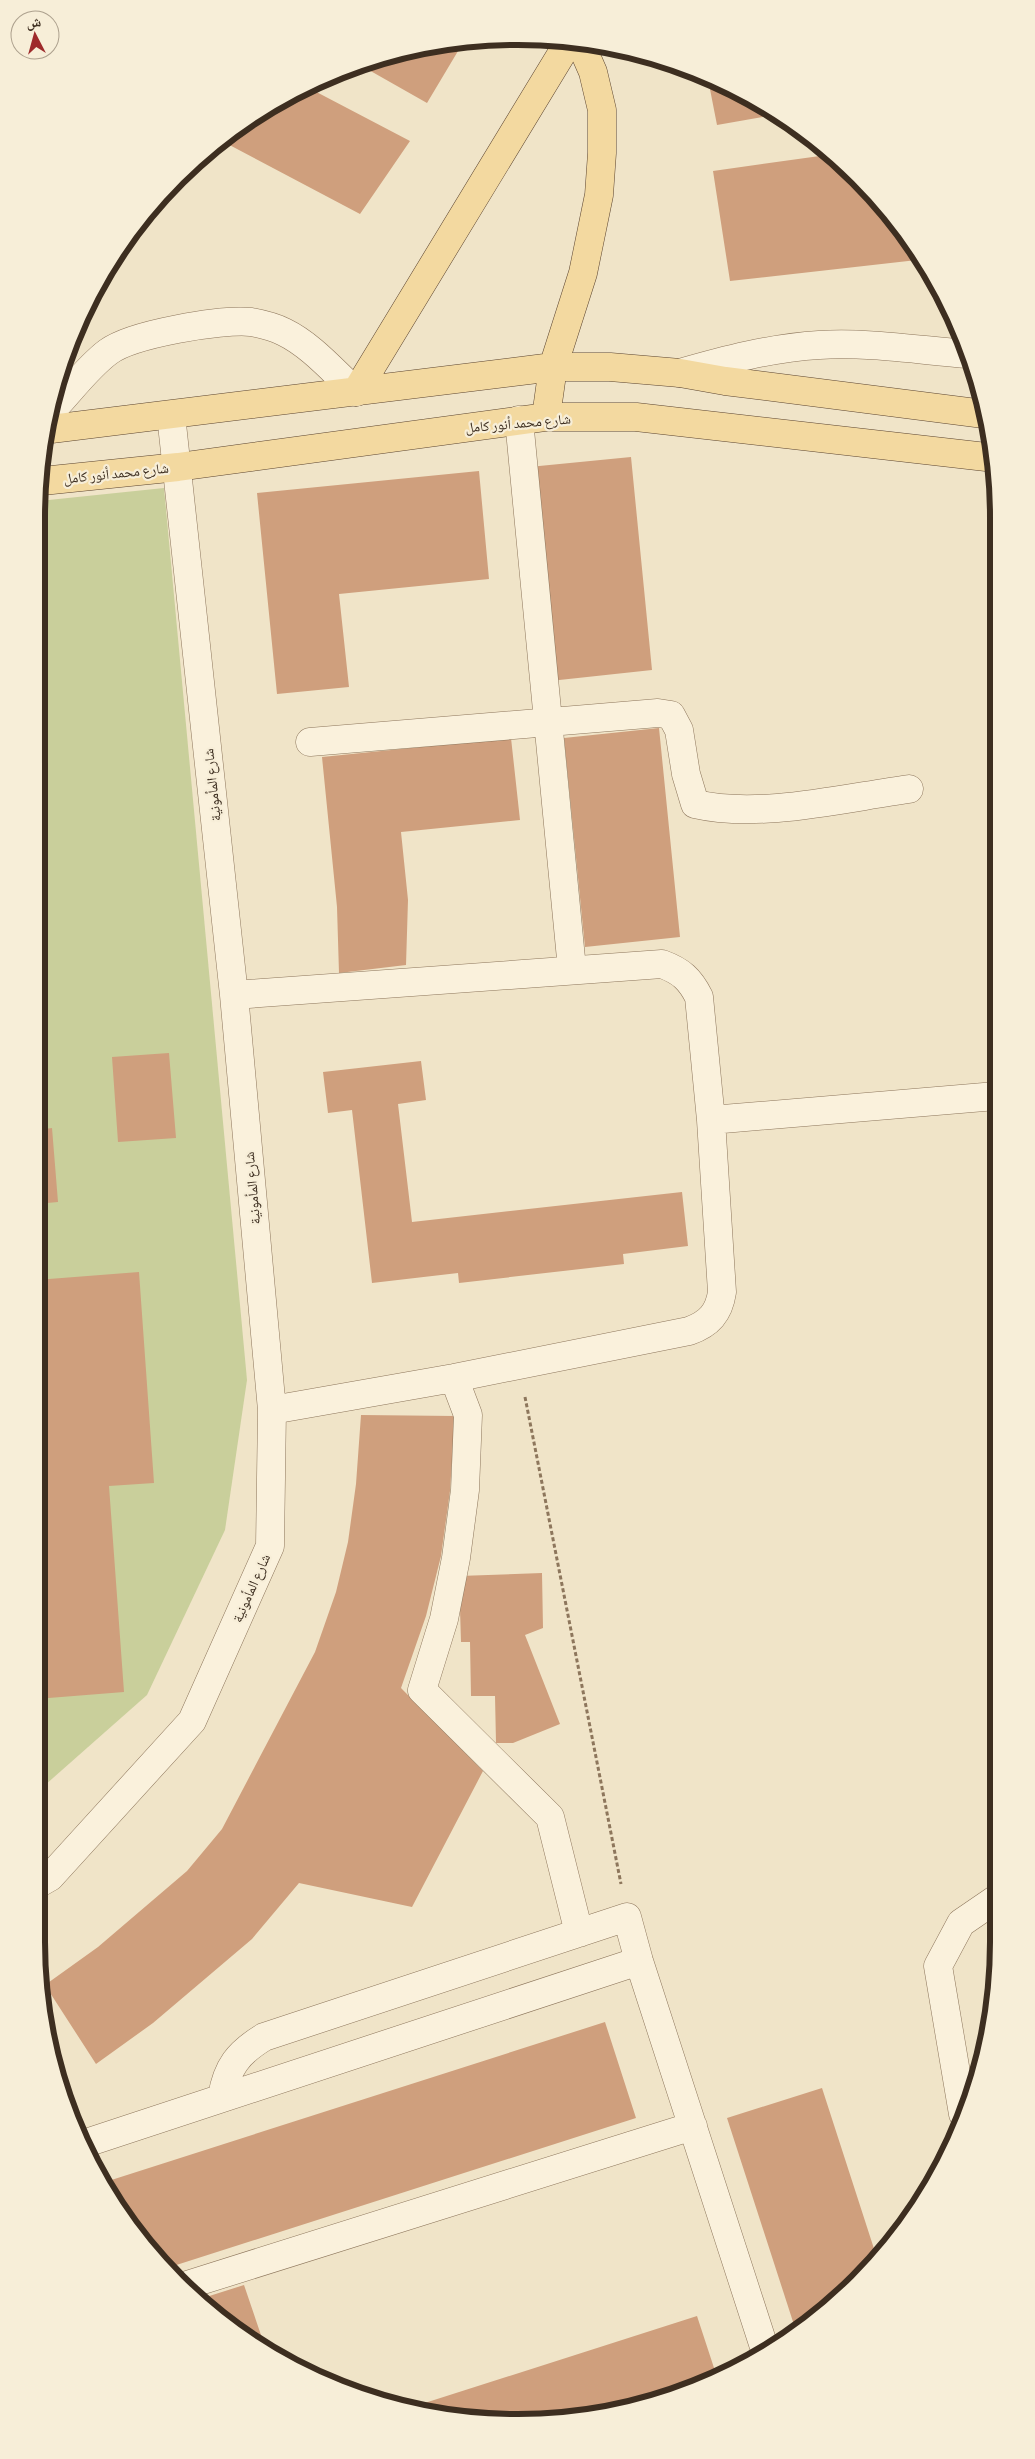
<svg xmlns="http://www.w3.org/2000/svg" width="1035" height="2459" font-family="'Crimson Pro','Noto Naskh Arabic',serif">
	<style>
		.green { fill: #c9cf9b }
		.building { fill: #cf9f7d }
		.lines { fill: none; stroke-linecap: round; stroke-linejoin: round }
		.minor-casing { stroke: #8d765c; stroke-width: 29 }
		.major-casing { stroke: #5b4430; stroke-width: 29 }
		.path { stroke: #8d765c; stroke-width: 3; stroke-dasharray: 4 2.5; stroke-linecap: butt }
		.minor { stroke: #faf1dc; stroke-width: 28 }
		.major { stroke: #f3d9a0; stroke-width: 28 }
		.labels { text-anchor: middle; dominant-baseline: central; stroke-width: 4.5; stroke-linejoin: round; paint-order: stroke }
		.street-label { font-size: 14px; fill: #3d2e20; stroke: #f7eed8 }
		.rim { fill: none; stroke: #3d2e20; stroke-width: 6 }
	</style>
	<rect width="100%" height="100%" fill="#f0e4c8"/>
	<path class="green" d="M 164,488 L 247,1380 L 225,1530 L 147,1695 L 36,1793 L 36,518 L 39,501 Z"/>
	<path class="building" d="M 464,41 L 427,103 L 360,65 L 393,53 Z
		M 708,79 L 779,114 L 717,125 Z
		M 305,86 L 410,141 L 360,214 L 220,140 Z
		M 827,155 L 880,200 L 917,260 L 730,281 L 713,171 Z
		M 631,457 L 652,670 L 550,681 L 529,467 Z
		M 479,471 L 489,579 L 339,594 L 349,687 L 277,694 L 257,493 Z
		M 659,728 L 680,937 L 585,947 L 564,738 Z
		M 511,738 L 520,820 L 401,832 L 408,900 L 406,965 L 339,973 L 337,907 L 322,757 Z
		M 169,1053 L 176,1138 L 118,1142 L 112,1057 Z
		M 421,1061 L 426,1100 L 398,1104 L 412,1222 L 682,1192 L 688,1246 L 623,1254 L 624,1264 L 459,1283 L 458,1273 L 372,1283 L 352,1110 L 328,1113 L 323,1072 Z
		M 52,1128 L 58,1202 L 36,1204 L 36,1130 Z
		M 139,1272 L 154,1483 L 109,1486 L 124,1692 L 36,1699 L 36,1280 Z
		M 361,1415 L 455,1416 L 450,1491 L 441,1556 L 426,1616 L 401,1688 L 483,1771 L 412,1907 L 299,1883 L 252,1939 L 153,2023 L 96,2064 L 45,1985 L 98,1947 L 187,1871 L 222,1829 L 315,1652 L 336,1592 L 348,1542 L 356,1484 Z
		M 542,1573 L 543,1628 L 525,1635 L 560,1724 L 513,1743 L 496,1743 L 495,1696 L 471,1696 L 470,1642 L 461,1642 L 460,1609 L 456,1596 L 459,1576 Z
		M 605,2022 L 636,2118 L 167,2268 L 155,2259 L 102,2183 Z
		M 822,2088 L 877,2258 L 835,2303 L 796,2331 L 727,2118 Z
		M 244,2285 L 263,2341 L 265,2348 L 203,2298 Z
		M 697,2316 L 716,2374 L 612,2413 L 454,2419 L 409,2408 Z"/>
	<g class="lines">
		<g class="minor-casing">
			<path id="minor" d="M 680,373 C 725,360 771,348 819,345 C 868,342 918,350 968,354
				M 55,407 C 72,389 88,367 108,352 C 132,334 221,319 251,322 C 262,324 274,327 284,332 C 311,345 334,372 356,392
				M 519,420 L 572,969
				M 310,742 L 658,713 L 671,715 L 679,730 L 686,774 L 695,804 C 760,819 843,798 909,789
				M 234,995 L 662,964 C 681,971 690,979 699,997 L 711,1120 L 722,1292 C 719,1313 709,1324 689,1331 L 454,1378 L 272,1410
				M 711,1120 L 996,1096
				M 454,1378 L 468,1415 L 465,1490 L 456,1558 L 444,1619 L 422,1690 L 550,1817 L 579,1933
				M 36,1885 L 50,1877 L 192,1721 L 270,1546 L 272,1410 L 234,995 L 171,415
				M 222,2097 C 227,2067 238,2053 264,2037 L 627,1917 L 639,1961 L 766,2353
				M 963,2114 L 938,1966 L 961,1923 L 999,1897
				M 83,2144 L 639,1961
				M 187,2285 L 693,2126"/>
		</g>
		<g class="major-casing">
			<path id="major" d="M 356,392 L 570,40
				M 546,417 L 553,367 L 583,273 L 599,195 L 602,153 L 602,110 L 593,72 L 579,40
				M 51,429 L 553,367 L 610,367 L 680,373 L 725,381 L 984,414
				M 42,481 L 178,467 L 546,417 L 636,417 L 995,458"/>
		</g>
		<path class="path" d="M 525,1397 L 621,1884"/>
		<use href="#minor" class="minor"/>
		<use href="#major" class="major"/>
	</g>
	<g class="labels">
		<g class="street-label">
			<text transform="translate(518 423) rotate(-5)">شارع محمد أنور كامل</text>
			<text transform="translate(116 473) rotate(-6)">شارع محمد أنور كامل</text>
			<text transform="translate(212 785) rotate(-96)">شارع المأمونية</text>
			<text transform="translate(252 1188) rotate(-95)">شارع المأمونية</text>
			<text transform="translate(251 1588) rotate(-66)">شارع المأمونية</text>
		</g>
	</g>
	<path d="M0 0H1035V2459H0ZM517 45H518A472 472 0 0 1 990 517V1942A472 472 0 0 1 518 2414H517A472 472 0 0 1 45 1942V517A472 472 0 0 1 517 45Z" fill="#f7eed8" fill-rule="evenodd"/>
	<path class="rim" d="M517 45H518A472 472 0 0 1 990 517V1942A472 472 0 0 1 518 2414H517A472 472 0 0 1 45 1942V517A472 472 0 0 1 517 45Z"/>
	<g transform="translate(35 35) rotate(354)"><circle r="24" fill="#f7eed8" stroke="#ada18e"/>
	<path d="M0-4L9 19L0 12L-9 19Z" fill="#9e2a2b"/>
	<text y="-8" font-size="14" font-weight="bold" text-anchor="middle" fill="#3d2e20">ش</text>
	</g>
</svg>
